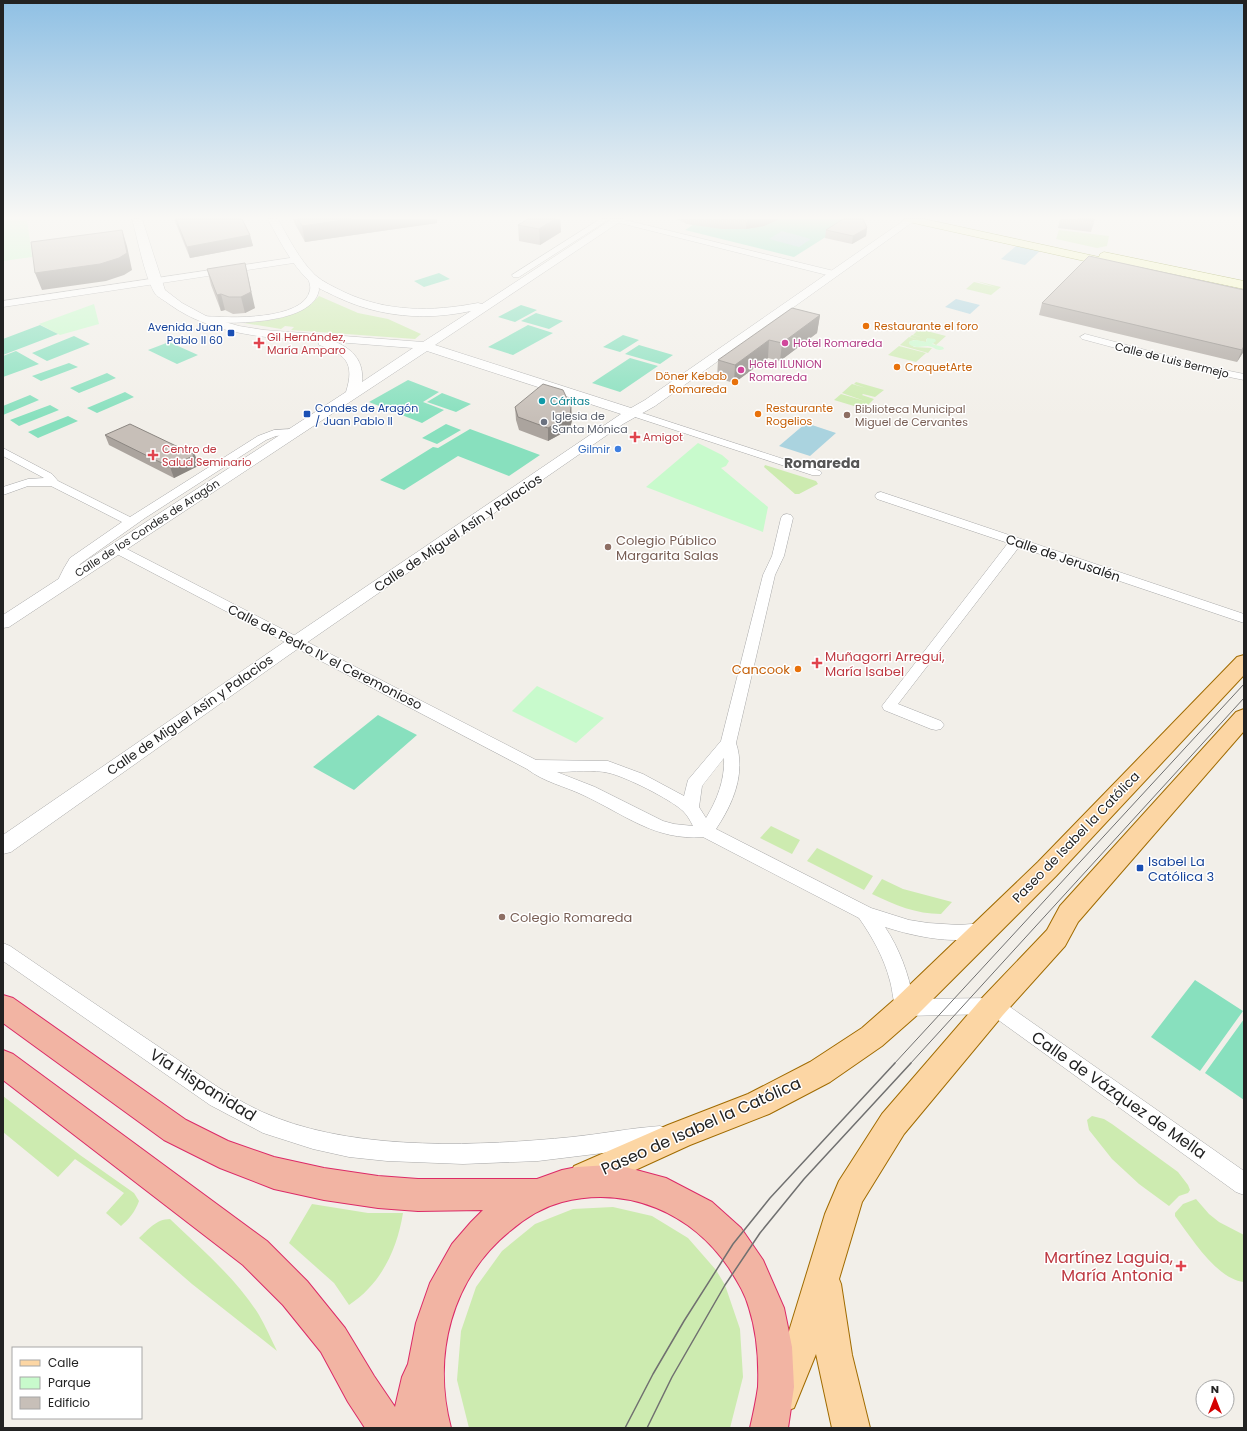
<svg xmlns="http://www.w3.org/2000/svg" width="1247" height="1431" font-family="Poppins,sans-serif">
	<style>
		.grass { fill: #cdebb0 }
		.park { fill: #c8facc }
		.pitch { fill: #88e0be }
		.water { fill: #aad3df }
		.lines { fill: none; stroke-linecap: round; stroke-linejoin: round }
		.minor-casing { stroke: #a9a9a9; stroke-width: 1 }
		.tertiary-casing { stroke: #a9a9a9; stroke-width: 1 }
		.secondary-casing { stroke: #707d05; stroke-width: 1 }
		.primary-casing { stroke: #a06b00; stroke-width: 2 }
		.trunk-casing { stroke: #dc2a67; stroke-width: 2 }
		.minor { fill: #fff; fill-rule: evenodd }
		.tertiary { fill: #fff; fill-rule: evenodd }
		.secondary { fill: #f7fabf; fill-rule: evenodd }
		.primary { fill: #fcd6a4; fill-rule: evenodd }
		.trunk { fill: #f2b4a3; fill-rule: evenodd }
		.tram-far1 { stroke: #707070; stroke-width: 1 }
		.tram { stroke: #707070; stroke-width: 1.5 }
		.wall { fill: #aba49e }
		.shaded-wall { fill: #8b8681 }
		.building { fill: #c7bfb8; stroke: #8b8681 }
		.food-dot { fill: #e8710a; stroke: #fff; stroke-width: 1.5 }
		.transit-dot { fill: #1a4fb4; stroke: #fff; stroke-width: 1.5 }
		.health-dot { fill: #e0444e; stroke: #fff; stroke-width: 1.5 }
		.hotel-dot { fill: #d1479c; stroke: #fff; stroke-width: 1.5 }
		.culture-dot { fill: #0f9aa8; stroke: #fff; stroke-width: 1.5 }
		.education-dot { fill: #8d6e63; stroke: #fff; stroke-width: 1.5 }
		.worship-dot { fill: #6b7280; stroke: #fff; stroke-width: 1.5 }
		.shop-dot { fill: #3f7fe0; stroke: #fff; stroke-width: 1.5 }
		.labels { text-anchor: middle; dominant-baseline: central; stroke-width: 3; stroke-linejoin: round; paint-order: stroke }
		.far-food-label { font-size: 11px; fill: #c56008; stroke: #fff; text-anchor: start }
		.far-transit-label { font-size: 11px; fill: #164399; stroke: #fff; text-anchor: end }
		.far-health-label { font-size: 11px; fill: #be3a42; stroke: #fff; text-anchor: start }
		.far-hotel-label { font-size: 11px; fill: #b23c85; stroke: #fff; text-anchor: start }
		.far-street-label { font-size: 11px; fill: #222; stroke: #fff }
		.far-culture-label { font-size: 11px; fill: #0d838f; stroke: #fff; text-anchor: start }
		.far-education-label { font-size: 11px; fill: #785e54; stroke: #fff; text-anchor: start }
		.far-worship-label { font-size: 11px; fill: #5b616d; stroke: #fff; text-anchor: start }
		.far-shop-label { font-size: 11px; fill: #366cbe; stroke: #fff; text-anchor: end }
		.street-label { font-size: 13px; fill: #222; stroke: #fff }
		.education-label { font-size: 13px; fill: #785e54; stroke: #fff; text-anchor: start }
		.health-label { font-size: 13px; fill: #be3a42; stroke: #fff; text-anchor: start }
		.food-label { font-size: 13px; fill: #c56008; stroke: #fff; text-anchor: end }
		.transit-label { font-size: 13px; fill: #164399; stroke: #fff; text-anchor: start }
		.far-district-label { font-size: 14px; font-weight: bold; fill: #555; stroke: #fff }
		.near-street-label { font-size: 16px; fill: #222; stroke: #fff }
		.near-health-label { font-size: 16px; fill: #be3a42; stroke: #fff; text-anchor: end }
	</style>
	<rect width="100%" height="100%" fill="#f2efe9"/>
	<path class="grass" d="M 1059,230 L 1109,236 L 1107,246 L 1097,248 L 1056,239 Z
		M 976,281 L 1001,287 L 991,295 L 966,289 L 974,282 L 995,287 Z
		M 319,296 L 358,313 L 388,319 L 421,334 L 415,339 L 291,330 L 294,327 L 285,326 L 281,329 L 244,323 C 270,321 301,317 319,296 Z
		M 919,329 L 946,336 L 936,345 L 926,339 L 926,342 L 914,340 L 909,342 L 914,347 L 932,348 L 928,353 L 900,345 L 909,337 L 919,340 L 910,337 L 912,335 L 924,338 L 913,335 Z
		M 899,346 L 926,353 L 916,362 L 888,355 Z
		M 856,382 L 884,390 L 875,397 L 863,394 L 862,395 L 874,399 L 867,406 L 860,404 L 858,406 L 865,408 L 864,409 L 834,400 L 841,394 L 865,401 L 842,393 L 852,384 L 866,388 L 854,384 Z
		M 765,465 L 816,481 L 818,484 L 799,494 L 795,494 L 764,467 Z
		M 771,826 L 800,840 L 792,854 L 760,838 Z
		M 817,848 L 873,876 L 864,890 L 807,861 Z
		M 882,879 L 903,889 L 952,902 L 941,914 C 916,914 895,905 872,894 Z
		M 3,1096 L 80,1155 L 134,1193 L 139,1201 C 135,1212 129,1219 121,1226 L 106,1213 L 124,1193 L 75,1159 L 58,1177 L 3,1132 Z
		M 1092,1116 L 1104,1119 L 1112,1124 L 1178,1172 L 1188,1185 L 1190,1190 L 1188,1193 L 1179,1196 L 1169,1206 L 1139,1184 L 1112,1159 L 1089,1130 L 1087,1120 Z
		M 1196,1199 L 1209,1214 L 1219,1222 L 1244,1235 L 1244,1282 C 1216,1279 1191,1237 1175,1216 L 1175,1213 L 1183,1204 Z
		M 312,1204 L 368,1213 L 403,1213 C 397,1250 381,1284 349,1305 L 334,1283 L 289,1243 Z
		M 613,1207 L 652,1216 L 688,1238 L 716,1270 L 725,1285 L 740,1329 L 743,1377 L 730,1428 L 469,1428 L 457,1380 L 461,1331 L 476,1287 L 502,1251 L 535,1224 L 573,1209 Z
		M 170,1219 C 201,1249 236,1278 259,1315 C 266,1327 271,1339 277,1351 L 192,1284 L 139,1238 C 148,1230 156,1219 170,1219 Z"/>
	<path class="park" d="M 3,219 L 27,219 L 32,257 L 3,261 Z
		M 94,304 L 99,324 L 60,335 L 39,324 Z
		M 927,338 L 935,339 L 936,341 L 932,344 L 943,347 L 944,349 C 937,352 935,347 928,346 C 921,346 915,349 909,344 L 910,341 L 916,340 L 926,342 Z
		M 698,443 L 722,455 L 729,461 L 726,466 L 721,468 L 768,507 L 763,532 L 646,487 Z
		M 537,686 L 604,718 L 576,743 L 512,711 Z"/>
	<path class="pitch" d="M 675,219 L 854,219 L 794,257 L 685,230 L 693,225 Z
		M 439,273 L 450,279 L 424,287 L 414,281 Z
		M 521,305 L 537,310 L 515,322 L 498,317 Z
		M 536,313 L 563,321 L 549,329 L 521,321 Z
		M 40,325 L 58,334 L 3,355 L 3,339 Z
		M 528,325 L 553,333 L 513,355 L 488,347 Z
		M 623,335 L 639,340 L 620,352 L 603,347 Z
		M 74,336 L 90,344 L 47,361 L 32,353 Z
		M 169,342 L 198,355 L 177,364 L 148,350 Z
		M 639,345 L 673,355 L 660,364 L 625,354 Z
		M 16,351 L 39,364 L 3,377 L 3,356 Z
		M 630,358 L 658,366 L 620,392 L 592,383 Z
		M 69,363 L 78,367 L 41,381 L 32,376 Z
		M 107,373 L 116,378 L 79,393 L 70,388 Z
		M 408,380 L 439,392 L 423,402 L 444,410 L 422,423 L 369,402 Z
		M 125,392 L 134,397 L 97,413 L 87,408 Z
		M 442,393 L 471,404 L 456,412 L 427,402 Z
		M 30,395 L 39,400 L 3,415 L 3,406 Z
		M 50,405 L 59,410 L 19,426 L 10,420 Z
		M 68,416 L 78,421 L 38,438 L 28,432 Z
		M 446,424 L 461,430 L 437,444 L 422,438 Z
		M 470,429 L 540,455 L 509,476 L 458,456 L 404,490 L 380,480 L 433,447 L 438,448 Z
		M 378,715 L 417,735 L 354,790 L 313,767 Z
		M 1195,980 L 1243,1011 L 1200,1071 L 1151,1037 Z
		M 1244,1019 L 1244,1100 L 1205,1073 Z"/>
	<path class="water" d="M 782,231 L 811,239 L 799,247 L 769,239 Z
		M 1016,246 L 1040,251 L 1025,265 L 1001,259 Z
		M 956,299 L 980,305 L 970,314 L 945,307 Z
		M 806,423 L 836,433 L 810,456 L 779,446 Z"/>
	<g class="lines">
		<g class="minor-casing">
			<path id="minor" d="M 600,219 L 621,219 L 838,272 L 839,274 L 835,277 L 608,220 L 519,277 L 513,277 L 512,275 Z
				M 297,257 L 300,258 L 301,260 L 300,262 L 3,307 L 3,301 Z
				M 312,275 L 316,278 C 317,282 319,286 319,290 C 313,325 230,324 204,322 L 199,319 L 204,316 C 227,318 304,321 310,290 C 311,286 309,282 308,278 Z
				M 1085,334 L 1210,367 L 1244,374 L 1244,380 L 1205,372 L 1082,339 L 1080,337 Z
				M 633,410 L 820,471 L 822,473 L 820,475 L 812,475 L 629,415 L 628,413 Z
				M 292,429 L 297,432 L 296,434 L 276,436 L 266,440 L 145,518 L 80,564 L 70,584 L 68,587 L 58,587 L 56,584 L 64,568 L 70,558 L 122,522 L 51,486 L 28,486 L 3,495 L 3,487 L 28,479 L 44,478 L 3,456 L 3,448 L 52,474 L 58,481 L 130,517 L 258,436 L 274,430 Z
				M 881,492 L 1244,614 L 1244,623 L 1019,547 L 898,704 L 941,721 L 944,725 L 941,729 L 936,730 L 931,729 L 884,710 L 882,706 L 1008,543 L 877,499 L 875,496 L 877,493 Z
				M 787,514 L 791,515 L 793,518 L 784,556 L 775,575 L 736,743 C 746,773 733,804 716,829 L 871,908 L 909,920 L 928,923 L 959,925 L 984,923 L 990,925 L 993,930 L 990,935 C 959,946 916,937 885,927 C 899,948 909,974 913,999 L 993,998 L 1000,1000 L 1244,1171 L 1244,1195 L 1236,1192 L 990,1014 L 905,1016 L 898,1014 C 893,1004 893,992 890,981 C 884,958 873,938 859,918 L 703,837 C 655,841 624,814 583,795 C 564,786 544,782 527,769 L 113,552 L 111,549 L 113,546 L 121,546 L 536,760 L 608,761 L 643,774 L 684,796 L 688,780 L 721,741 L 763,575 L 772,556 L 781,518 L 783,515 ZM 724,758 C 725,780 717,800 706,818 L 699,807 L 702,786 ZM 557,772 C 574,772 593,769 609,773 C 626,777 670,799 683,811 C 687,815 690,820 693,826 L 674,824 L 663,821 L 595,787 Z
				M 3,943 L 10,946 C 61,981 113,1016 165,1051 C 201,1075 236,1103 277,1118 C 363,1151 481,1146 572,1137 C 602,1134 630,1128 660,1126 L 667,1129 L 671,1136 L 667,1143 L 660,1146 L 538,1161 L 463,1164 L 387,1161 L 349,1157 L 313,1149 L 263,1133 L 210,1105 L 3,961 Z"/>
		</g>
		<g class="tertiary-casing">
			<path id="tertiary" d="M 132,219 L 142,219 L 165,290 L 182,303 L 208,317 L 239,326 L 264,330 L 423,342 L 471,311 C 425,321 379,317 337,297 C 327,292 316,288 308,280 C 291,263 279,240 268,219 L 278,219 C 289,239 299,259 315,275 C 323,282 334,287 344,292 C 387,312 431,312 478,303 L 482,304 L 612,219 L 624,219 L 435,345 L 631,408 L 645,400 L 906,219 L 917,219 L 655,406 L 623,424 L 286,657 L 11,852 L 3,854 L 3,835 L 274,649 L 621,414 L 427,351 L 9,627 L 3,628 L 3,615 L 346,392 C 355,363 346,354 319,345 L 318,341 C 266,338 212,335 169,304 C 164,300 157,297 154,292 C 144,274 138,240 132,219 ZM 336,342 L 413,348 L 362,382 C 364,362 354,350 336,342 Z"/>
		</g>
		<g class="secondary-casing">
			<path id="secondary" d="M 904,219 L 924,219 L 1099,257 L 1100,254 L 1104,252 L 1244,281 L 1244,289 L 1121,263 L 1120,267 L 1116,268 L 909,222 L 905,221 Z"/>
		</g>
		<g class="primary-casing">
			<path id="primary" d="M 1244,655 L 1244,675 L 1056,876 L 915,1017 L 882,1046 L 830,1082 L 769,1114 L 690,1145 L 585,1193 L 574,1188 L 569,1177 L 574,1166 L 668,1125 L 748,1094 L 810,1062 L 862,1028 L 895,999 L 1038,862 L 1237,657 Z
				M 1244,709 L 1244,731 L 1078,922 L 1065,946 L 1003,1015 L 904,1134 L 862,1202 L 839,1279 L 841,1284 L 852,1355 L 870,1428 L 832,1428 L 816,1354 L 794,1408 L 781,1413 L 768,1408 L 763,1395 L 786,1341 L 825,1214 L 839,1181 L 882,1114 L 983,997 L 1047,930 L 1060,906 L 1236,712 Z"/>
		</g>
		<g class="trunk-casing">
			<path id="trunk" d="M 3,995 L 13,998 L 186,1120 L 228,1141 L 274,1157 L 324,1168 L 378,1176 L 418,1179 L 537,1179 L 562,1170 L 577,1167 L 609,1165 L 625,1167 L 666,1178 L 712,1202 L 741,1228 L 763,1260 L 784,1308 L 792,1347 L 794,1387 L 788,1428 L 750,1428 C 753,1415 756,1401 758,1387 C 759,1361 757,1333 749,1308 C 745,1293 737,1281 729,1268 C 692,1213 628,1185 562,1202 C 543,1207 525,1218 510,1231 C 451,1279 432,1356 451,1428 L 365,1428 L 348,1402 L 321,1352 L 283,1305 L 243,1265 L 3,1080 L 3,1050 L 13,1054 L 267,1241 L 307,1281 L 345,1328 L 374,1376 L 395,1407 L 402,1377 L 408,1364 L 416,1323 L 430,1283 L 452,1244 L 471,1222 L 483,1210 L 418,1211 L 378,1208 L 324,1200 L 274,1189 L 220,1168 L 164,1140 L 3,1023 Z"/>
		</g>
		<use href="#minor" class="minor"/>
		<use href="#tertiary" class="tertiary"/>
		<use href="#secondary" class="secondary"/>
		<use href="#primary" class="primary"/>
		<use href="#trunk" class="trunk"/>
		<path class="tram-far1" d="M 894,1064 L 1244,684
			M 910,1064 L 1244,698"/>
		<path class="tram" d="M 625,1428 L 653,1374 L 684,1321 L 733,1244 L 770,1198 L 895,1063
			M 647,1428 L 672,1377 L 725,1285 L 760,1233 L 804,1179 L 911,1063"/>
	</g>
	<path class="wall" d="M 174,219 L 242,219 L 250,235 L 253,246 L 190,258 Z
		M 293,219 L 437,219 L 437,223 L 305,242 L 294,222 Z
		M 528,219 L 560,219 L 561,232 L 540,245 L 519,241 L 518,225 Z
		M 677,219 L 779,219 L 764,226 L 746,229 L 722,229 L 687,224 Z
		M 1060,219 L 1095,219 L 1091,232 L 1058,228 Z
		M 867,228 L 866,236 L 852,244 L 825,238 L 826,230 Z
		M 1089,256 L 1244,351 L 1237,362 L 1039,315 L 1042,303 Z
		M 207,269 L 255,308 L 245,313 L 233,314 L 225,310 L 221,311 L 211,285 Z
		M 820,315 L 817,333 L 780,361 L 768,358 L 734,383 L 717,378 L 718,360 Z
		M 515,407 L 571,407 L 572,420 L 570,429 L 548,441 L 519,430 L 516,420 Z
		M 105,435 L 195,455 L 198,466 L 174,478 L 109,445 Z"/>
	<path class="shaded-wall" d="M 351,219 L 437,219 L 437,223 L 305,242 L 302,226 Z
		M 555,219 L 560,219 L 561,232 L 540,245 L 539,229 Z
		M 747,219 L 779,219 L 764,226 L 746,229 Z
		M 867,228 L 866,236 L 852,244 L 853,236 Z
		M 122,230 L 127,246 L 132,270 L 124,275 L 106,281 L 42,290 L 35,273 Z
		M 250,235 L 253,246 L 190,258 L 187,247 Z
		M 245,263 L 255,308 L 245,313 L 241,297 Z
		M 221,294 L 225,310 L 221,311 L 217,295 Z
		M 820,315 L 817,333 L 780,361 L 782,343 Z
		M 769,340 L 768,358 L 734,383 L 735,365 Z
		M 1244,346 L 1244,351 L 1237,362 L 1242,350 Z
		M 571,407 L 572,420 L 570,429 L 548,441 L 548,428 Z
		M 195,455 L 198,466 L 174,478 L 170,467 Z"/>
	<path class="building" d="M 176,219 L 242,219 L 250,235 L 187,247 Z
		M 298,219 L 351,219 L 302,226 Z
		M 528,219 L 555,219 L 539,229 L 518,225 Z
		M 843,219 L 863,219 L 867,228 L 853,236 L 826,230 Z
		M 1077,219 L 1094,219 L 1094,221 Z
		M 122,230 L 127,253 L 119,258 L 100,264 L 35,273 L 31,242 Z
		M 1089,256 L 1244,290 L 1244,346 L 1242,350 L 1042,303 Z
		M 245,263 L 251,292 L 241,297 L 229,297 L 221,294 L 217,295 L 207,269 Z
		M 792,308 L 820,315 L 782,343 L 769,340 L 735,365 L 718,360 Z
		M 543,384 L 563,390 L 571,407 L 570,416 L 548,428 L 518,417 L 515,407 Z
		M 130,424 L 195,455 L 170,467 L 105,435 Z"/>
	<linearGradient id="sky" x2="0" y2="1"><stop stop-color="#8fc0e4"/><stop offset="0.52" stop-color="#f9f8f5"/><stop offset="1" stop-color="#f9f8f5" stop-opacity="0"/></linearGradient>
	<rect width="1247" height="419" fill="url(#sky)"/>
	<g class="food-dot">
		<circle cx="866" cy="326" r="4"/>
		<circle cx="897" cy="367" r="4"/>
		<circle cx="735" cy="382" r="4"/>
		<circle cx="758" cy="414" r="4"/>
		<circle cx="798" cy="669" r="4"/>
	</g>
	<g class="transit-dot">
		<rect x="227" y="329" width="8" height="8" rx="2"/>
		<rect x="303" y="410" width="8" height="8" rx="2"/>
		<rect x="1136" y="864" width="8" height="8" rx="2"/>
	</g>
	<g class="health-dot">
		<path d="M257 337h4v4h4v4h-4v4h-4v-4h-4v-4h4z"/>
		<path d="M633 431h4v4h4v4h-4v4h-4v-4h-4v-4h4z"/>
		<path d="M151 449h4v4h4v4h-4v4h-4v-4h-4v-4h4z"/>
		<path d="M815 657h4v4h4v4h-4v4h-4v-4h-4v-4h4z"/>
		<path d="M1179 1260h4v4h4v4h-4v4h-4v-4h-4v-4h4z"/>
	</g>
	<g class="hotel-dot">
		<circle cx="785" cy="343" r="4"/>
		<circle cx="741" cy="370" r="4"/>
	</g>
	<circle class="culture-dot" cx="542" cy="401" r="4"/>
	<g class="education-dot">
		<circle cx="847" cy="415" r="4"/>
		<circle cx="608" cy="547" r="4"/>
		<circle cx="502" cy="917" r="4"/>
	</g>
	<circle class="worship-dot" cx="544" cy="422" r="4"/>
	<circle class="shop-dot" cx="618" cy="449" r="4"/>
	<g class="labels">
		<g class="far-food-label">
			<text x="874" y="326">Restaurante el foro</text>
			<text x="905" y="367">CroquetArte</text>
			<text x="727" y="376" text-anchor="end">Döner Kebab<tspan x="727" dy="13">Romareda</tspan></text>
			<text x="766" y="408">Restaurante<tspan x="766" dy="13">Rogelios</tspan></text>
		</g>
		<g class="far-transit-label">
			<text x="223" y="327">Avenida Juan<tspan x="223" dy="13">Pablo II 60</tspan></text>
			<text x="315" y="408" text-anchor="start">Condes de Aragón<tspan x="315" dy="13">/ Juan Pablo II</tspan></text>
		</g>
		<g class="far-health-label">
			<text x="267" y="337">Gil Hernández,<tspan x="267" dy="13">María Amparo</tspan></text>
			<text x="643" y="437">Amigot</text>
			<text x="162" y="449">Centro de<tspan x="162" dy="13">Salud Seminario</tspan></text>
		</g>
		<g class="far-hotel-label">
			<text x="793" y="343">Hotel Romareda</text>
			<text x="749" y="364">Hotel ILUNION<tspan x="749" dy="13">Romareda</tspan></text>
		</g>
		<g class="far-street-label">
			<text transform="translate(1172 360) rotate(14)">Calle de Luis Bermejo</text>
			<text transform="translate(147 528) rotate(-33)">Calle de los Condes de Aragón</text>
		</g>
		<g class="far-culture-label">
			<text x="550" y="401">Cáritas</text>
		</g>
		<g class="far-education-label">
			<text x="855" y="409">Biblioteca Municipal<tspan x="855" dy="13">Miguel de Cervantes</tspan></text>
		</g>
		<g class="far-worship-label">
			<text x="552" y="416">Iglesia de<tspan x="552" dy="13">Santa Mónica</tspan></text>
		</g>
		<g class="far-shop-label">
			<text x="610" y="449">Gilmir</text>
		</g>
		<g class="street-label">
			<text transform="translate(458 533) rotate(-34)">Calle de Miguel Asín y Palacios</text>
			<text transform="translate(1063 558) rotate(19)">Calle de Jerusalén</text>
			<text transform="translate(325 657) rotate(27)">Calle de Pedro IV el Ceremonioso</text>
			<text transform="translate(190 715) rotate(-35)">Calle de Miguel Asín y Palacios</text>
			<text transform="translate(1076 837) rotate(-46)">Paseo de Isabel la Católica</text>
		</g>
		<g class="education-label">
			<text x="616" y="540">Colegio Público<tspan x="616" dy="15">Margarita Salas</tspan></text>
			<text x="510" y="917">Colegio Romareda</text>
		</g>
		<g class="health-label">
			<text x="825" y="656">Muñagorri Arregui,<tspan x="825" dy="15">María Isabel</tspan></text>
		</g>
		<g class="food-label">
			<text x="790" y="669">Cancook</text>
		</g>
		<g class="transit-label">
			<text x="1148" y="861">Isabel La<tspan x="1148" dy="15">Católica 3</tspan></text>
		</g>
		<g class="far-district-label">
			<text x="822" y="463">Romareda</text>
		</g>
		<g class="near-street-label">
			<text transform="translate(203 1085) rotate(32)">Vía Hispanidad</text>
			<text transform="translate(1119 1095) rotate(35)">Calle de Vázquez de Mella</text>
			<text transform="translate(701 1126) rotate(-24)">Paseo de Isabel la Católica</text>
		</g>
		<g class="near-health-label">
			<text x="1173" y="1257">Martínez Laguia,<tspan x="1173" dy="18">María Antonia</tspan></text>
		</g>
	</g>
	<rect width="1247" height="1431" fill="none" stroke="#222222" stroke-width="8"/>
	<rect x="12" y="1347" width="130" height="72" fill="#ffffff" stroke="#a7a7a7"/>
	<rect x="20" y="1360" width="20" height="6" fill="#fcd6a4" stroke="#a7a7a7"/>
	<text x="48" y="1367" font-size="12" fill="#222222">Calle</text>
	<rect x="20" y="1377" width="20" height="12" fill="#c8facc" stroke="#a7a7a7"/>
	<text x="48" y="1387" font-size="12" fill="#222222">Parque</text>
	<rect x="20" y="1397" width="20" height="12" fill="#c7bfb8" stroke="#a7a7a7"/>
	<text x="48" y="1407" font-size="12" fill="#222222">Edificio</text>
	<g transform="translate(1215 1399)"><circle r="19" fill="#ffffff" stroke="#a7a7a7"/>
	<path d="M0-3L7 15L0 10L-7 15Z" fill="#d40000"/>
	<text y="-6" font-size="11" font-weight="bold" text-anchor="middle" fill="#222222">N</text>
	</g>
</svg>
